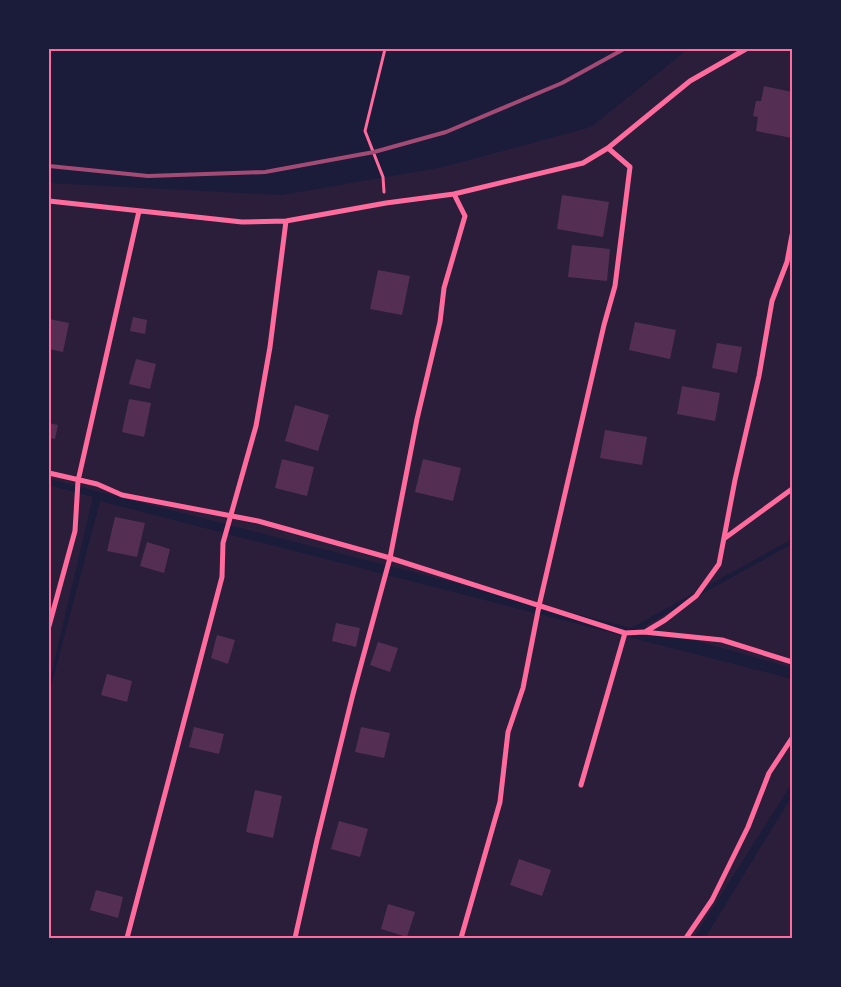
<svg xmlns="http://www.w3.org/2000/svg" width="841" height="987" font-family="Raleway,sans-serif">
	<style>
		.green { fill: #2a1e3b }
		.building { fill: #542f53 }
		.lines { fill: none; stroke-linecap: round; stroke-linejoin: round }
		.path { stroke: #ff6b9d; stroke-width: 3 }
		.minor { stroke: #ff6b9d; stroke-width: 5 }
		.rail { stroke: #a44b75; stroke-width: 4 }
		.neatline { fill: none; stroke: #ff6b9d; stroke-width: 2 }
	</style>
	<rect width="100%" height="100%" fill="#1b1b3a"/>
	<path class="green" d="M 688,49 L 792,49 L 792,539 L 631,628 L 49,479 L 49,183 L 282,195 L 443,167 L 591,127 Z
		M 49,485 L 93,497 L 49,684 Z
		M 100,501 L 792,679 L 792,783 L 694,938 L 49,938 L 49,694 Z
		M 792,544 L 792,668 L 644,626 Z
		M 792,796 L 792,938 L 705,938 Z"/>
	<path class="building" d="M 764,86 L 792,92 L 792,138 L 756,131 L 758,117 L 753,116 L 756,101 L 761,101 Z
		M 562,195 L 609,202 L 603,237 L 557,229 Z
		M 572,245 L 610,249 L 607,281 L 568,277 Z
		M 378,270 L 410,276 L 402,315 L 370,309 Z
		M 133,317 L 147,320 L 145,334 L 130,331 Z
		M 49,319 L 69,323 L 63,352 L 49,349 Z
		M 635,322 L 676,330 L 670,359 L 629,350 Z
		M 717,343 L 742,347 L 737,373 L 712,368 Z
		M 136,359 L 156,364 L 150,389 L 129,384 Z
		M 682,386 L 720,393 L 715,421 L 677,414 Z
		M 129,399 L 151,403 L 144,437 L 122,432 Z
		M 295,405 L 329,415 L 318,451 L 285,441 Z
		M 49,423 L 58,425 L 55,439 L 49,438 Z
		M 605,430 L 647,437 L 642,465 L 600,458 Z
		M 282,459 L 314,467 L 307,496 L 275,488 Z
		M 423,459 L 461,468 L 453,501 L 415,492 Z
		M 115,517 L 145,523 L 137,557 L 107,551 Z
		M 147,542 L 170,549 L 164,573 L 140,566 Z
		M 336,623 L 360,628 L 356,647 L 332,641 Z
		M 217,635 L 235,640 L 228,664 L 211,658 Z
		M 378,642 L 398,648 L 390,672 L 370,665 Z
		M 107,674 L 132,681 L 127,702 L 101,695 Z
		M 194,727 L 224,734 L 219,754 L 189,747 Z
		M 361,727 L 390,733 L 384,758 L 355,752 Z
		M 255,790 L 282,796 L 273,838 L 246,832 Z
		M 339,821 L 368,829 L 360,857 L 331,849 Z
		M 519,859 L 551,870 L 542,896 L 510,885 Z
		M 96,890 L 123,897 L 118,918 L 90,910 Z
		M 388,904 L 415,912 L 407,937 L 381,929 Z"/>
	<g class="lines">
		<path class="path" d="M 384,192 L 383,177 L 365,131 L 385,49"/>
		<path class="minor" d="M 49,201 L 242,222 L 286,221 L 386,203 L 454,194 L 583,163 L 608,148 L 690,81 L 746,49
			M 49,473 L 97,484 L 122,495 L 258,521 L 390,558 L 625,633 L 644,632 L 722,640 L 792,662
			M 725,538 L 792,489
			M 49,626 L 75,531 L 78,481 L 139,211
			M 645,632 L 665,620 L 696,596 L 719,564 L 735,480 L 759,376 L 772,301 L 787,262 L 792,235
			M 581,785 L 625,633
			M 127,938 L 222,577 L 223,543 L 256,426 L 270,347 L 286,221
			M 295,938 L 317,840 L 353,694 L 390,558 L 417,419 L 440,322 L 444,288 L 465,216 L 454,194
			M 461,938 L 500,802 L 508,732 L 523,688 L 539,606 L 604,325 L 615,286 L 630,167 L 608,148
			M 686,938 L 712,900 L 748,827 L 769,773 L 792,738"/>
		<path class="rail" d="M 49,166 L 148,176 L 265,172 L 374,152 L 446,132 L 562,83 L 624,49"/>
	</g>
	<rect width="841" height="987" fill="none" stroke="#1b1b3a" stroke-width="100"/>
	<rect x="50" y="50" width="741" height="887" class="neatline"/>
</svg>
